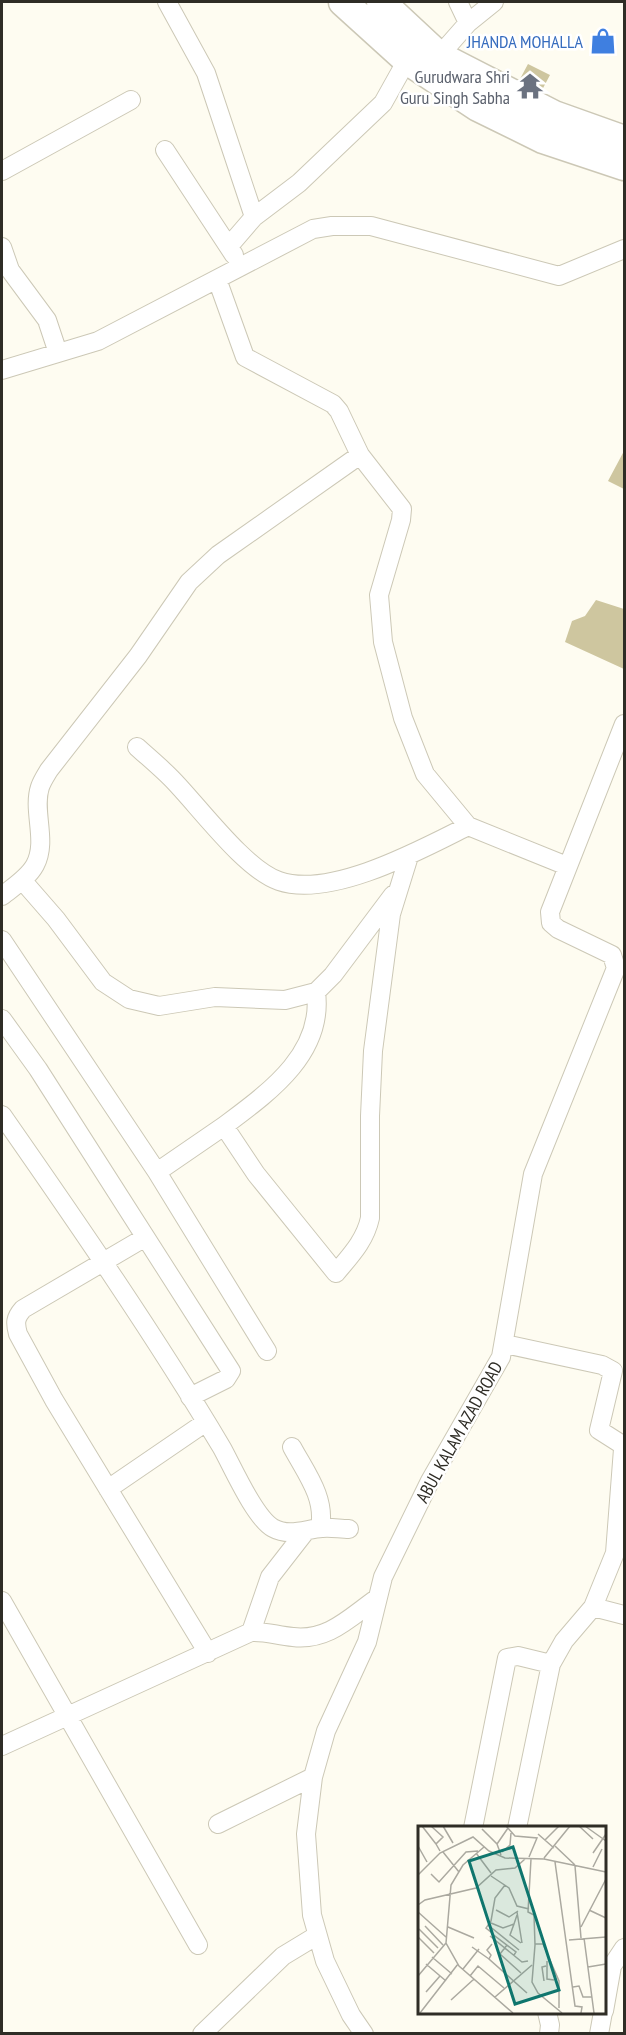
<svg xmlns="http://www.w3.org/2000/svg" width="626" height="2035" font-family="'PT Sans Narrow',sans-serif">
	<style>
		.building { fill: #cec69f }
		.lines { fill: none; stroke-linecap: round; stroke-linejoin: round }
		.street-casing { stroke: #ccc8b6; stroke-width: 20 }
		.primary-casing { stroke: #ccc8b6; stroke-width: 31 }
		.street { stroke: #fff; stroke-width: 18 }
		.primary { stroke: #fff; stroke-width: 28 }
		.labels { text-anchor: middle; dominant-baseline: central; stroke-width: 5; stroke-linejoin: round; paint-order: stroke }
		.shop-label { font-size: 18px; fill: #366cbe; stroke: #fff; text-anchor: end }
		.worship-label { font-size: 18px; fill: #5b616d; stroke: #fff; text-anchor: end }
		.street-label { font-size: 18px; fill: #2f2d26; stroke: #fff }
		.inset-road { fill: none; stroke: #aba9a0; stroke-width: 1.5 }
		.view { fill: #0f766e; fill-opacity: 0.15; stroke: #0f766e; stroke-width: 3 }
		.inset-edge { fill: none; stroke: #2f2d26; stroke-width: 3 }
	</style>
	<rect width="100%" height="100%" fill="#fefcf1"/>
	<path class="building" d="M 528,64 L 550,75 L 542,90 L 520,79 Z
		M 624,451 L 624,489 L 608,481 Z
		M 596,600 L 624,609 L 624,669 L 565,642 L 572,621 L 585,616 Z"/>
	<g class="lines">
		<g class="street-casing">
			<path id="street" d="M 167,2 L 206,73 L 254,217 L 229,246
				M 468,23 L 494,2
				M 439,56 L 468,23 L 458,2
				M 165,150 L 234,255
				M 2,171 L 131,100
				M 254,217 L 299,183 L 383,103 L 407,60
				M 2,247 L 10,270 L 47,320 L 58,353
				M 217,279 L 245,357 L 333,404 L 339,411 L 360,455 L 402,509 L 401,520 L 379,595 L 383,642 L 403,718 L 425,774 L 468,826 L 567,866
				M 2,370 L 98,341 L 313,229 L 332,226 L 371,226 L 559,276 L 624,249
				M 137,747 C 148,757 160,767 171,778 C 198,805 244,869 279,881 C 331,899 422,849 468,826
				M 22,880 L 56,919 L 103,982 L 129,999 L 159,1006 L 215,997 L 285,1000 L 316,992 L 333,975 L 393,895
				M 2,896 C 13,887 28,878 35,865 C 48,841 32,811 40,787 C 42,781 46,775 49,770 L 138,656 L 189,582 L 218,555 L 360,455
				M 2,940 L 157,1172 L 267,1351
				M 316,992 C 324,1054 268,1093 224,1126 L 256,1174 L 336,1273 C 350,1256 365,1241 370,1218 L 370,1116 L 373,1051 L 391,914 L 409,856
				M 2,1019 L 38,1069 L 231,1371 L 226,1379 L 190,1397
				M 2,1115 C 78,1224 154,1334 222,1448 C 233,1468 255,1518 273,1528 C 289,1537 306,1529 322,1528 C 331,1527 340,1529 349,1529
				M 157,1172 L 224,1126
				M 144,1238 L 23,1309 C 15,1318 15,1323 18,1334 L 54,1400 L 208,1653
				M 505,1344 L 602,1365 L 613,1371 L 599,1430 L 621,1444 L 623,1449 L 615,1553 L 593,1607 L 624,1615
				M 292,1447 C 306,1473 326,1498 320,1528
				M 108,1489 L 206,1422
				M 2,1601 L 198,1945
				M 251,1632 L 270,1577 L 305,1532
				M 2,1746 L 251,1632 C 266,1631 278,1636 293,1637 C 328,1641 349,1618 376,1599
				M 218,1824 L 313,1777
				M 473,1828 L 507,1658 L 518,1656 L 551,1664
				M 517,1828 L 551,1664 L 564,1641 L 593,1607
				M 604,2011 L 612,1966 L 624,1948
				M 547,2012 L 550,2025 L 549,2034
				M 202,2034 L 283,1956 L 316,1936
				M 364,2034 L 351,2015 L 325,1961 L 312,1915 L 306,1834 L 313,1777 L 326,1731 L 367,1642 L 383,1577 L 430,1481 L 501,1357 L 533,1174 L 616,968 L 612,955 L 558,929 L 551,923 L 550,912 L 624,724
				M 599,2034 L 603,2012"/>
		</g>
		<g class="primary-casing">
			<path id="primary" d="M 343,2 L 407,60 L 478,107 L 543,139 L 624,166
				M 381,2 L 439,56 L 554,115 L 624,140"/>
		</g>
		<use href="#street" class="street"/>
		<use href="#primary" class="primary"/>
	</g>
	<defs>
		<g id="shop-bare" transform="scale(2.07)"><path d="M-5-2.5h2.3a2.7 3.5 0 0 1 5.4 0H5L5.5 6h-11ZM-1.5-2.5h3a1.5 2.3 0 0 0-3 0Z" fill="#3f7fe0" stroke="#fff" stroke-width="2.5" paint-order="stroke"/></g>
		<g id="temple-bare" transform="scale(2.07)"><path d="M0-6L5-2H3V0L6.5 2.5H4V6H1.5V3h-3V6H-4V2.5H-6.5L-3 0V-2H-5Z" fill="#6b7280" stroke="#fff" stroke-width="2.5" paint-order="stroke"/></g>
	</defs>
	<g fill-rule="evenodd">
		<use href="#shop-bare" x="603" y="41"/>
		<use href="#temple-bare" x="530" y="86"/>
	</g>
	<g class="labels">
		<g class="shop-label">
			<text x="583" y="41">JHANDA MOHALLA</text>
		</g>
		<g class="worship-label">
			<text x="510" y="76">Gurudwara Shri<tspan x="510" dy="21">Guru Singh Sabha</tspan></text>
		</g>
		<g class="street-label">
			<text transform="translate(459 1432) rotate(-61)">ABUL KALAM AZAD ROAD</text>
		</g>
	</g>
	<g transform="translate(418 1826)">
		<rect width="188" height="188" fill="#fefcf1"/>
		<path class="inset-road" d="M 4,0 L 18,18M 13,0 L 25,11 L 18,18 L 22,25M 25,0 L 35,17M 88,0 L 97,10 L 119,12 L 111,31M 161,0 L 175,13M 167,0 L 188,15M 64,3 L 79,18 L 83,29M 120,8 L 136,22M 127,14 L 141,0M 79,18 L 90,2M 0,20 L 9,36M 137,20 L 157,39M 66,21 L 45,39 L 33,59 L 28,117 L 41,140 L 95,187M 25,26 L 41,46M 84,26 L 92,19 L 93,7M 58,27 L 73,47M 175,27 L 188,8M 126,32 L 152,0M 113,33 L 110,86 L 116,89 L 117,119 L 114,156 L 120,167 L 144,187M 137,36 L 157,180 L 164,181 L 163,187M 157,40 L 163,112M 175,41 L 184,23M 13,48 L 21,56 L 48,26 L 60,25M 0,49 L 22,27 L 55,11 L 71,25 L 87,32 L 126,33 L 188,46M 73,50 L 91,62 L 99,80 L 111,83M 0,79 L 7,74 L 58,62 L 78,44 L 97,42 L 107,33M 78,84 L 91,91 L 100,85M 171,84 L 188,92M 0,86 L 28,111M 99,86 L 104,117M 73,97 L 85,102 L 96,98 L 99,89M 96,98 L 92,109 L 103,117M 70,99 L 101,124M 7,100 L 25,119M 30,101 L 56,112M 163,101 L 188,53M 1,103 L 20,122M 73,107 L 98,126 L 96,129M 74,107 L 68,102 L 73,95 L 77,72 L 87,59M 72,110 L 104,136 L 110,135M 0,111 L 16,127M 166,112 L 176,187M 151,114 L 188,111M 74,118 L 69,124 L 73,129 L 71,133 L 109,167M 117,118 L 125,118 L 141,155 L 141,182M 89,119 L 82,128 L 103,147M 54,121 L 71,133M 14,131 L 34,148M 129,135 L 129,153 L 136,154M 8,138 L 28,155M 170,141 L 188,138M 45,143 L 61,123M 0,150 L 28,117M 52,150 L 60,140 L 86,162M 126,155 L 124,141 L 128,140M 155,161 L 161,160 L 165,171 L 174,171M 8,166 L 22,150M 77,171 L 114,139M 33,174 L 56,153M 2,187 L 40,138"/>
		<path class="view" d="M 95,21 L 141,164 L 97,178 L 51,35 Z"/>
		<rect width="188" height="188" class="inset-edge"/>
	</g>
	<rect width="626" height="2035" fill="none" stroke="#2f2d26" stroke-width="6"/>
</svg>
